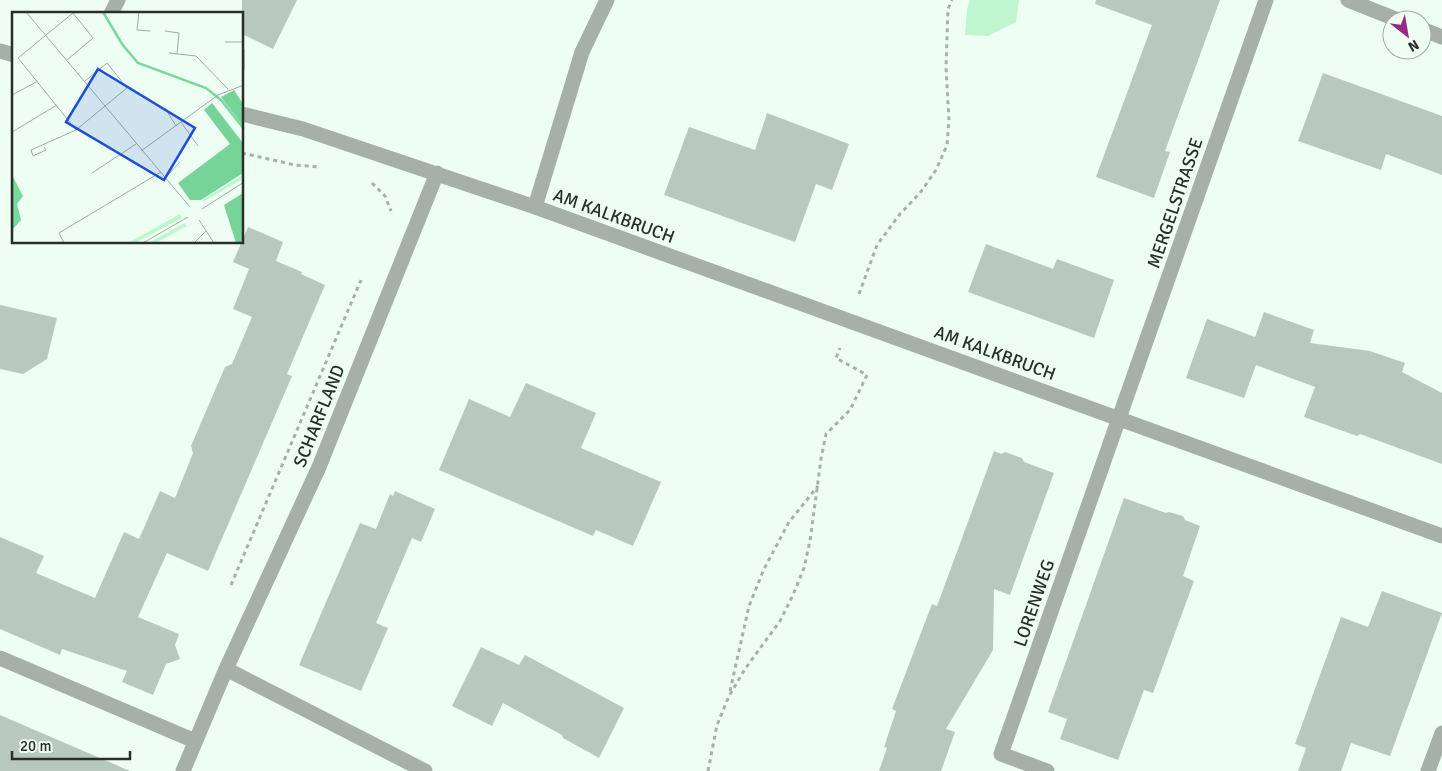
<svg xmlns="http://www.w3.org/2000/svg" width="1442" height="771" font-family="Signika,sans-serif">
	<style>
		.green { fill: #bff6d0 }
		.building { fill: #b7c9bc }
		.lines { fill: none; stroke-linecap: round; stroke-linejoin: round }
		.path { stroke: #a5b1a9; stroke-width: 3; stroke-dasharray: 4 4; stroke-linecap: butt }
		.minor { stroke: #a7afa9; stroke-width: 15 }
		.labels { text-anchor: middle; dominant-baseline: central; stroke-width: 5; stroke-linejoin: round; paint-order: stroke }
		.street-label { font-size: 18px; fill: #282f2a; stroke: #effef3 }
		.inset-river { fill: none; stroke: #79d89d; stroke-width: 2.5 }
		.inset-road { fill: none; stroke: #9faba3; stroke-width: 1 }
		.view { fill: #1d4ed8; fill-opacity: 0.15; stroke: #1d4ed8; stroke-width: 2.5 }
		.inset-edge { fill: none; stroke: #282f2a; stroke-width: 2.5 }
	</style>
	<rect width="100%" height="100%" fill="#effef3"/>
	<path class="green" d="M 970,0 L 1019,0 L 1016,22 L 988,36 L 965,35 L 967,9 Z"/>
	<path class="building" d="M 242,0 L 297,0 L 273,49 L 242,34 Z
		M 1096,0 L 1220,0 L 1165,151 L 1170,152 L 1154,198 L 1096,177 L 1152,25 L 1095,4 Z
		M 1323,73 L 1442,116 L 1442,175 L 1386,154 L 1381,170 L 1298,141 Z
		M 767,113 L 849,144 L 832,190 L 816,184 L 795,242 L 664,195 L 689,127 L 755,150 Z
		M 248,227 L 283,242 L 276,261 L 302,272 L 301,274 L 325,285 L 287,374 L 292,376 L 208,571 L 167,553 L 138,617 L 179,634 L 175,645 L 180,659 L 166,664 L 153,695 L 122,682 L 127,671 L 62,649 L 60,655 L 0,629 L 0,537 L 44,556 L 36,573 L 95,598 L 124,532 L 139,539 L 160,491 L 175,498 L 193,453 L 191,446 L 225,367 L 232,364 L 252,317 L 233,309 L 249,269 L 233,262 Z
		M 986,244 L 1053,269 L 1057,259 L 1114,280 L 1094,338 L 968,292 Z
		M 0,305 L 57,318 L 47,359 L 23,374 L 0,369 Z
		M 1264,312 L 1314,330 L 1310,343 L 1370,351 L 1405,363 L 1402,372 L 1442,393 L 1442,464 L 1360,434 L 1357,436 L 1304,417 L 1315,387 L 1256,365 L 1244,398 L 1186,378 L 1207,319 L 1255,337 Z
		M 526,383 L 596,413 L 581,448 L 661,482 L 633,546 L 596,530 L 593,536 L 439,470 L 469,399 L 510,417 Z
		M 994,451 L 1001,454 L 1005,452 L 1022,458 L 1024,462 L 1054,473 L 1010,595 L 994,589 L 993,650 L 946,729 L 955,732 L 941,771 L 879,771 L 887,748 L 884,747 L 896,711 L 892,709 L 932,604 L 937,606 Z
		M 395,491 L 435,509 L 421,542 L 412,538 L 376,623 L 388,628 L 361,691 L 299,665 L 360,523 L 376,529 L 390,494 L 393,496 Z
		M 1124,498 L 1166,513 L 1169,512 L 1183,516 L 1185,520 L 1200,526 L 1183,576 L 1194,581 L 1153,693 L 1144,690 L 1118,760 L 1060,739 L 1067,719 L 1048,712 Z
		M 1382,591 L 1442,613 L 1390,756 L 1351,743 L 1341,771 L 1298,771 L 1306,748 L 1295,744 L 1341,617 L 1368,627 Z
		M 481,647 L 519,665 L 525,655 L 624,708 L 599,758 L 563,738 L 562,735 L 503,703 L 492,726 L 452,706 Z
		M 0,715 L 130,771 L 0,771 Z"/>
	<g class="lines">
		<path class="path" d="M 242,153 L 295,165 L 320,167
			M 372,183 L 385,196 L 391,211
			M 859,294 L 877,245 L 900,214 L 920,193 L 936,170 L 947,145 L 949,120 L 946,67 L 948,9 L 952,0
			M 231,585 L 361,280
			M 730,691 L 749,606 L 764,569 L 789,522 L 818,486
			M 708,771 L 717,725 L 729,696 L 745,669 L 780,621 L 793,595 L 804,568 L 810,541 L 821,459 L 826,434 L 850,410 L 867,375 L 836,358 L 840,348"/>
		<path class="minor" d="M 1348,0 L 1398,20
			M 111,14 L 118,0
			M 1422,29 L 1442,37
			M 0,51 L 14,55
			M 242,114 L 303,129 L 535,207 L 1442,536
			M 535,207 L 582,52 L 607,0
			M 0,658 L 195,741
			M 226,669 L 425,771
			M 183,771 L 226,669 L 319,467 L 437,173
			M 1047,771 L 1001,754 L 1266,0
			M 1428,771 L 1442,733"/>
	</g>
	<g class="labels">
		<g class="street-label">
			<text transform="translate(1175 203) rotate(-71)">MERGELSTRASSE</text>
			<text transform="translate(614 216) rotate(20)">AM KALKBRUCH</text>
			<text transform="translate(995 353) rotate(20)">AM KALKBRUCH</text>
			<text transform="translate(319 416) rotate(-68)">SCHARFLAND</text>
			<text transform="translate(1034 603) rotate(-71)">LORENWEG</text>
		</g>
	</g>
	<g transform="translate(12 12)">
		<rect width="231" height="231" fill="#effef3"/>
		<path d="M 231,163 L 231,167 L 191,190 L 190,188 ZM 168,202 L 170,206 L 123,231 L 116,231 ZM 173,211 L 175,214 L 144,231 L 136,231 Z" fill="#bff6d0"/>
		<path d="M 222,78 L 231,92 L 231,114 L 209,85 ZM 200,91 L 231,131 L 231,161 L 189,188 L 178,188 L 166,171 L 218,132 L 192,98 ZM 231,181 L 231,231 L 224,231 L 212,193 Z" fill="#76d499"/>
		<path d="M 0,163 L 11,184 L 5,192 L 9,208 L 0,218 Z" fill="#79d89d"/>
		<path class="inset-river" d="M 91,0 L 110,32 L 126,51 L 194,76 L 209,88 L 232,117"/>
		<path class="inset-road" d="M 14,0 L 178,195M 127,0 L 125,18 L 138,19M 153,19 L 167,21 L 165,42M 213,30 L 232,30M 232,37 L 232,58M 157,41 L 184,44 L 216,77M 55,48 L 81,26 L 61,1 L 6,46 L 64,118 L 115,76 L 95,51 L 73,69M 0,83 L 26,69M 153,96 L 164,114M 169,110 L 186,134M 0,120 L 45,93M 32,135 L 34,138 L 21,144 L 19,138 L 64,118M 129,139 L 206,83 L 232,73M 80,161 L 124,132M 154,165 L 168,150M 190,197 L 232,170M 187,208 L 202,231M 52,231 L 47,221 L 149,160M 131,231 L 176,205M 182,231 L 194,219"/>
		<path class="view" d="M 86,57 L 183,116 L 152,168 L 54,110 Z"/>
		<rect width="231" height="231" class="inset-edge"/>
	</g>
	<g transform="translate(1407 35) rotate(149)"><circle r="24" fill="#effef3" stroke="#9faba3"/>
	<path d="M0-4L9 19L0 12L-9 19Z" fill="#992988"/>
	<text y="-8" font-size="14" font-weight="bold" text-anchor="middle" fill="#282f2a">N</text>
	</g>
	<path d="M12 751v8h118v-8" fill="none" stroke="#282f2a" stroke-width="2.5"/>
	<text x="20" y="751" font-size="15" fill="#282f2a" stroke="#effef3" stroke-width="4" paint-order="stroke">20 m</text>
</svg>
